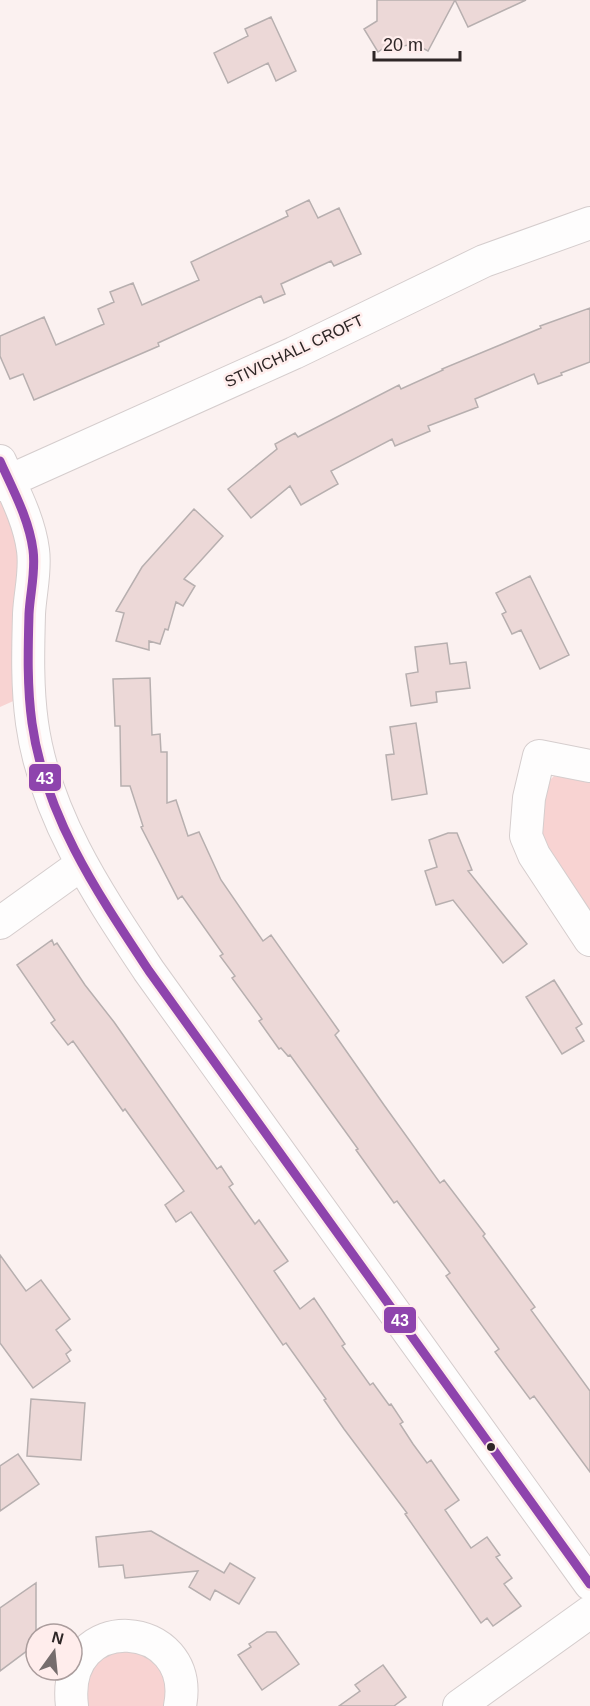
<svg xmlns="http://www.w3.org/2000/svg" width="590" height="1706" font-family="Helvetica,sans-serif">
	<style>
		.green { fill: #f8d3d2 }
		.building { fill: #ecd8d7; stroke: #b7afaf; stroke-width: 1.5 }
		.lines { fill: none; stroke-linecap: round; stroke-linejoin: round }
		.minor-casing { stroke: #d5cdcd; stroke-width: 34 }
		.minor { stroke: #fefdfd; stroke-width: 32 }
		.bus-1-casing { stroke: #ffedec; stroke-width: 14 }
		.bus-1 { stroke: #8e44ad; stroke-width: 9 }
		.bus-dot { fill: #2e2626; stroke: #ffedec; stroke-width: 2 }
		.labels { text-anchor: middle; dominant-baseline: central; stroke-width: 5; stroke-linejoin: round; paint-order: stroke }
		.street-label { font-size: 16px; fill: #2e2626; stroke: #ffedec }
		.line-badge { stroke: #ffedec; stroke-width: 2 }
		.badge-label { font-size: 16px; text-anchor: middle; font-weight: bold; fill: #fff }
	</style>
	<rect width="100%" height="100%" fill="#fbf1f0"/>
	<path class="green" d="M 0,485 L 19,502 L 29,694 L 0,707 Z
		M 554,776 L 590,782 L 590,926 L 537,837 L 542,788 Z
		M 121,1645 L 162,1661 L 169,1706 L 85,1706 L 85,1672 Z"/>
	<path class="building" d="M 377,0 L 455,0 L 428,51 L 415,44 L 403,46 L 391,43 L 378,52 L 364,29 L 377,21 Z
		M 455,0 L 526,0 L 468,27 Z
		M 271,17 L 296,71 L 276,81 L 268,63 L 228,83 L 214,53 L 248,36 L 245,29 Z
		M 309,200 L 318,218 L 339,208 L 361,254 L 334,266 L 331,261 L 281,284 L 285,294 L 264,303 L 261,296 L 158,343 L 159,346 L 34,400 L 23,374 L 10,379 L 0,356 L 0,336 L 44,317 L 56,345 L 104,324 L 98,309 L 114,302 L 110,292 L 133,283 L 142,305 L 199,280 L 191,262 L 288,216 L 286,211 Z
		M 590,308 L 590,362 L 561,373 L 562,375 L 538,384 L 534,374 L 475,399 L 478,407 L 428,426 L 430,431 L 395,446 L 392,439 L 331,471 L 338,484 L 301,505 L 290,486 L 251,518 L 228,489 L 277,449 L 275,444 L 295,433 L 298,437 L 399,385 L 401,389 L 443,370 L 442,369 L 541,328 L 540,326 Z
		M 194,509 L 223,536 L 184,579 L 195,586 L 183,606 L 176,602 L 168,630 L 165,629 L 160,644 L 149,641 L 149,650 L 116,641 L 124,613 L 116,611 L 142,567 Z
		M 530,576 L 569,655 L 540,669 L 521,630 L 512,634 L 502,614 L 506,612 L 496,593 Z
		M 447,643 L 450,664 L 466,662 L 470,688 L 436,692 L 437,702 L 411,706 L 406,674 L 418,672 L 415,647 Z
		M 150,678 L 152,735 L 160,734 L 161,752 L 167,752 L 167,803 L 176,800 L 188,836 L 199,832 L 221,880 L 263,941 L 271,935 L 339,1031 L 335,1035 L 384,1105 L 440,1183 L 444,1180 L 485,1234 L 483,1236 L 535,1307 L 531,1310 L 590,1391 L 590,1472 L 534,1396 L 530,1399 L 495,1352 L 499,1349 L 446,1276 L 450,1273 L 397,1201 L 394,1203 L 356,1150 L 358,1149 L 290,1055 L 288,1056 L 281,1048 L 279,1049 L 259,1021 L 262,1019 L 232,978 L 235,976 L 220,956 L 223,954 L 182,896 L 178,899 L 141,827 L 143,826 L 130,786 L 121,786 L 120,726 L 115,726 L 113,679 Z
		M 416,723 L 427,794 L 392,800 L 386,755 L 394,754 L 390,727 Z
		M 448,833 L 457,833 L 472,870 L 468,871 L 527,944 L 503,963 L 453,900 L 436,905 L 425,871 L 437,867 L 429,840 Z
		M 52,940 L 54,945 L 57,943 L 85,985 L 114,1022 L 217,1169 L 221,1166 L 233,1184 L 229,1187 L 255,1224 L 259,1220 L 288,1261 L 274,1271 L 300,1309 L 314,1298 L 345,1344 L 342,1346 L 370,1385 L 373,1383 L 389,1405 L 391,1404 L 403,1422 L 400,1424 L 413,1444 L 427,1463 L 431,1460 L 442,1476 L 459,1500 L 445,1510 L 471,1548 L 487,1537 L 500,1555 L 496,1557 L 512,1578 L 504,1584 L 521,1606 L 493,1626 L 487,1618 L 481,1623 L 405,1514 L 407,1513 L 344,1429 L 324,1400 L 326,1399 L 286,1343 L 283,1345 L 191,1212 L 176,1222 L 165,1205 L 184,1191 L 125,1109 L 123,1111 L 73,1041 L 68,1045 L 51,1023 L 55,1020 L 17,965 Z
		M 554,980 L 582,1024 L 576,1028 L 584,1041 L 562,1054 L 526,997 Z
		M 0,1255 L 26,1291 L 41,1280 L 70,1319 L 56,1330 L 71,1350 L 66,1354 L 70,1361 L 33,1388 L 0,1343 Z
		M 31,1399 L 85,1403 L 81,1460 L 27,1456 Z
		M 18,1454 L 39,1484 L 0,1511 L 0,1466 Z
		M 151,1531 L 224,1573 L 230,1563 L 255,1578 L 239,1604 L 215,1590 L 210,1600 L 189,1587 L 198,1571 L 125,1578 L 123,1565 L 99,1567 L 96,1537 Z
		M 36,1583 L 36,1644 L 0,1671 L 0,1608 Z
		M 267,1632 L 276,1632 L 299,1664 L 262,1690 L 238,1655 L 251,1647 L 249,1644 Z
		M 383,1665 L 406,1697 L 394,1706 L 339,1706 L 360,1691 L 355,1685 Z"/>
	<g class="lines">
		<g class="minor-casing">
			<path id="minor" d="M 0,461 C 13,490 29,519 33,550 C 36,571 30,593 29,614 C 28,650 27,687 32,723 C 45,816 98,894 149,971 L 590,1584
				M 0,485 L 294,353 L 484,261 L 590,223
				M 590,766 L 539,756 L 529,798 L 526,836 L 534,855 L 590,940
				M 0,923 L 82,864
				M 72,1706 C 60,1607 197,1618 180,1706
				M 459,1706 L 590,1612"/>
		</g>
		<use href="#minor" class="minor"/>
		<g class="bus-1-casing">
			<path id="bus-1" d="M 0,461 C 13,490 29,519 33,550 C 36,571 30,593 29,614 C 28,650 27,687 32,723 C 45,816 98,894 149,971 L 590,1584"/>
		</g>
		<use href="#bus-1" class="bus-1"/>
	</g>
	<circle class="bus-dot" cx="491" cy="1447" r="5"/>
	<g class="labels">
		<g class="street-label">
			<text transform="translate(294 351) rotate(-25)">STIVICHALL CROFT</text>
		</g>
	</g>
	<g class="line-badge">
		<rect x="28" y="763" width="34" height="29" rx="6" fill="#8e44ad"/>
		<rect x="383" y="1306" width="34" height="28" rx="6" fill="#8e44ad"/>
	</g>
	<g class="badge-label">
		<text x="45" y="784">43</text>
		<text x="400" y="1326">43</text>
	</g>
	<g transform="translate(54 1652) rotate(15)"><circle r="28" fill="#ffedec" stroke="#ab9d9d" stroke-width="1.5"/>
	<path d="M0-4.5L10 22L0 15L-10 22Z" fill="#766d6d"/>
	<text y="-9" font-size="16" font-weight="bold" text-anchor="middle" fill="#2e2626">N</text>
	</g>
	<path d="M374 51v9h86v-9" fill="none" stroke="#2e2626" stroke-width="3"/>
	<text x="383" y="51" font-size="18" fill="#2e2626" stroke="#ffedec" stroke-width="4.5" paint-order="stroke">20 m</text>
</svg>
